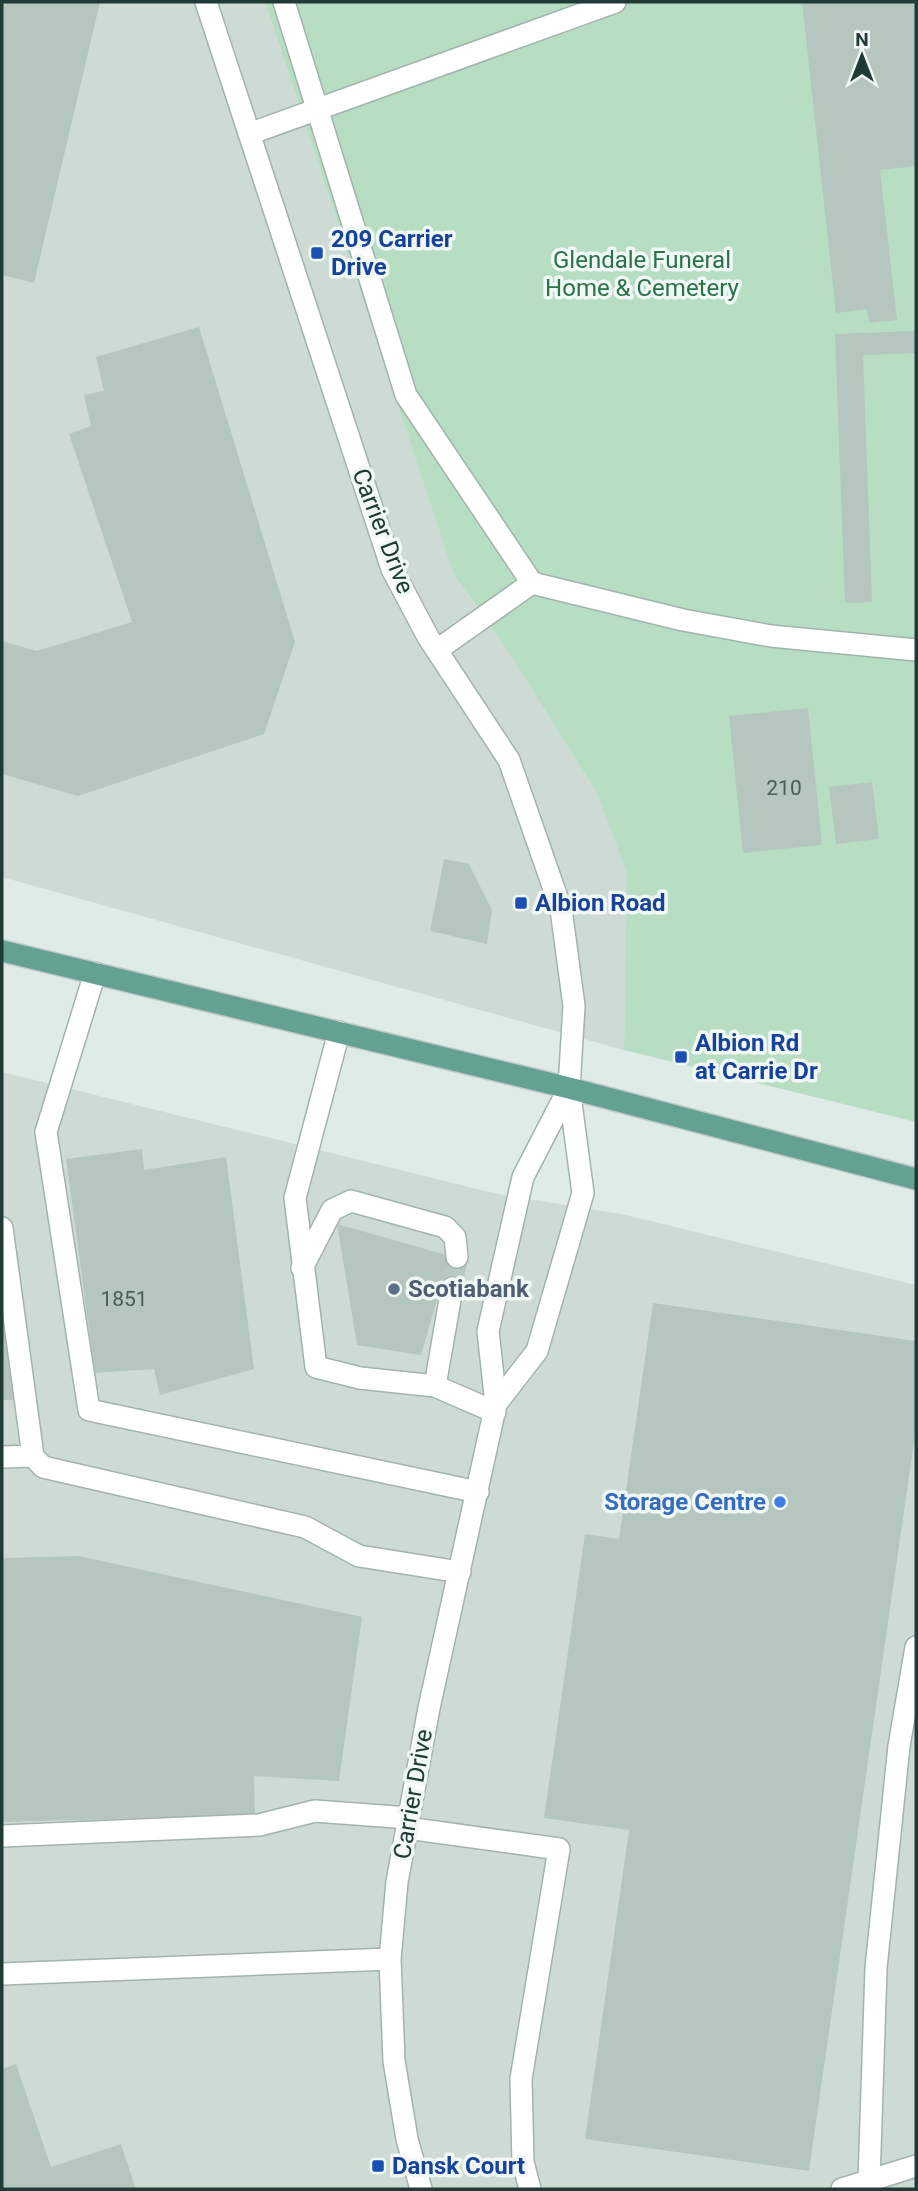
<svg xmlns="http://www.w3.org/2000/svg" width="918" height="2191" font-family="Roboto,sans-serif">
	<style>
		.built { fill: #cedbd5 }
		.green { fill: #b7ddc3 }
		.building { fill: #b5c6bf }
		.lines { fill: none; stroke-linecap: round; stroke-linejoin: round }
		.minor-tunnel { stroke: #b9c8c3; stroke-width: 21; stroke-dasharray: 21 10; stroke-linecap: butt }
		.minor-casing { stroke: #a2b3ad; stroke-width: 24 }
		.major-casing { stroke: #c1c8c6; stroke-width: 24 }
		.minor { stroke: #fff; stroke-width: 21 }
		.major { stroke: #63a293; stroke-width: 21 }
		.transit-dot { fill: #1a4fb4; stroke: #f0f7f4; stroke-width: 2.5 }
		.service-dot { fill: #5c6f8a; stroke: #f0f7f4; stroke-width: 2.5 }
		.shop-dot { fill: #3f7fe0; stroke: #f0f7f4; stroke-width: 2.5 }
		.labels { text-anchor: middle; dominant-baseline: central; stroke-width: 7; stroke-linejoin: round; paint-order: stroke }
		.number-label { font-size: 21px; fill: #455e58 }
		.transit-label { font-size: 24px; font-weight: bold; fill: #164399; stroke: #f0f7f4; text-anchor: start }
		.park-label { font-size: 24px; fill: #297348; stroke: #f0f7f4 }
		.street-label { font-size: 24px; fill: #203b35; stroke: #f0f7f4 }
		.service-label { font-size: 24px; font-weight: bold; fill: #4e5e75; stroke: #f0f7f4; text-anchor: start }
		.shop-label { font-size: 24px; font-weight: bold; fill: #366cbe; stroke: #f0f7f4; text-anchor: end }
	</style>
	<rect width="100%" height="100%" fill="#dfebe6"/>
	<path class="built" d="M 2,2 L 265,2 L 453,573 L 507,650 L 597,793 L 628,873 L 624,1050 L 2,877 Z
		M 2,1072 L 498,1194 L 621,1214 L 916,1285 L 916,2189 L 2,2189 Z"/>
	<path class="green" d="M 265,2 L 916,2 L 916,1122 L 624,1050 L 627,873 L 597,793 L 507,650 L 453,573 Z"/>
	<path class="building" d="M 2,2 L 100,2 L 34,283 L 2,275 Z
		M 802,2 L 916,2 L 916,166 L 880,170 L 897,320 L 869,323 L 867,309 L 836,313 Z
		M 199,327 L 295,642 L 264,734 L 78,796 L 2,774 L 2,641 L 37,651 L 132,622 L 69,434 L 91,426 L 84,395 L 104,391 L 96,357 Z
		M 916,331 L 916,353 L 863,355 L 872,602 L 845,603 L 835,334 Z
		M 808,708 L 822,845 L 743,853 L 729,716 Z
		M 872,782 L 879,839 L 836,844 L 829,787 Z
		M 444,859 L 469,864 L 492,910 L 487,944 L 430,931 Z
		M 142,1149 L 144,1170 L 226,1157 L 254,1369 L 160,1395 L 154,1369 L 95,1373 L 66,1159 Z
		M 337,1224 L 468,1261 L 460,1290 L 441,1286 L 421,1355 L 357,1345 Z
		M 2,1302 L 4,1302 L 14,1400 L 2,1400 Z
		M 653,1303 L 916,1341 L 916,1428 L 809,2171 L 585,2139 L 629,1830 L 544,1818 L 585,1534 L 619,1539 Z
		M 78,1556 L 362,1617 L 339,1781 L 254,1776 L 255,1815 L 2,1822 L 2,1558 Z
		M 16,2064 L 51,2167 L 121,2144 L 136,2189 L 2,2189 L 2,2069 Z"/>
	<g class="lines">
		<path class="minor-tunnel" d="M 452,1288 L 457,1257"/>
		<g class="minor-casing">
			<path id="minor" d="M 206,2 L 392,569 L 428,637 L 509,760 L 561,909 L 574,1006 L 569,1088 L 583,1193 L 537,1351 L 496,1404
				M 284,2 L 406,395 L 532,583 L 683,620 L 771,636 L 916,650
				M 249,134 L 615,2
				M 437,650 L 532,583
				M 95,973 L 46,1132 L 89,1410 L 478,1492
				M 339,1032 L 295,1198 L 316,1367 L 360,1378 L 435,1386 L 495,1412
				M 2,1228 L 33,1456 L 2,1457
				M 302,1268 L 332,1210 L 351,1201 L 445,1227 L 455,1237 L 457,1257
				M 435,1386 L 452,1288
				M 33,1456 L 43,1467 L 305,1527 L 359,1556 L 460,1572
				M 407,1828 L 559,1849 L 521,2079 L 523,2162 L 530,2189
				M 2,1836 L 259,1825 L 315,1811 L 409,1818
				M 2,1974 L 390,1959
				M 869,2181 L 876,1968 L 899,1746 L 916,1647
				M 421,2189 L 407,2139 L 394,2061 L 390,1959 L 397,1882 L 429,1708 L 496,1404 L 488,1331 L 523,1177 L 569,1088
				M 842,2189 L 916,2166"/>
		</g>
		<g class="major-casing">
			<path id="major" d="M 2,951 L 569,1088 L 916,1179"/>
		</g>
		<use href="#minor" class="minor"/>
		<use href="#major" class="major"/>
	</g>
	<g class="transit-dot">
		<rect x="310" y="246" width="14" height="14" rx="3.5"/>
		<rect x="514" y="896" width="14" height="14" rx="3.5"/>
		<rect x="674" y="1050" width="14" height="14" rx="3.5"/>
		<rect x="371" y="2159" width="14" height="14" rx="3.5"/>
	</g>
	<circle class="service-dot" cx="394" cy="1289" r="7"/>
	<circle class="shop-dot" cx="780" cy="1502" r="7"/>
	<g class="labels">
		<g class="number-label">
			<text x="784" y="788">210</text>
			<text x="124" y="1299">1851</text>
		</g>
		<g class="transit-label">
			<text x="331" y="239">209 Carrier<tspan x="331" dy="28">Drive</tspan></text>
			<text x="535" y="903">Albion Road</text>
			<text x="695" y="1043">Albion Rd<tspan x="695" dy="28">at Carrie Dr</tspan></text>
			<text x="392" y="2166">Dansk Court</text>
		</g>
		<g class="park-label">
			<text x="642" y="260">Glendale Funeral<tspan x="642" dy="28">Home &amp; Cemetery</tspan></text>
		</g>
		<g class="street-label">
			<text transform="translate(383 531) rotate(69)">Carrier Drive</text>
			<text transform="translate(413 1794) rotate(-80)">Carrier Drive</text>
		</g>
		<g class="service-label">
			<text x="408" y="1289">Scotiabank</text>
		</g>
		<g class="shop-label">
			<text x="766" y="1502">Storage Centre</text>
		</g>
	</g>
	<rect width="918" height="2191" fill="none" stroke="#203b35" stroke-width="7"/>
	<g transform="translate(862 56)" stroke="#f0f7f4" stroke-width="5" paint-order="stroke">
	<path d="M0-5L12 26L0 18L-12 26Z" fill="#203b35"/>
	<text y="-10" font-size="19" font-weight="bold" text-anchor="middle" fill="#203b35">N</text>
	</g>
</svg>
